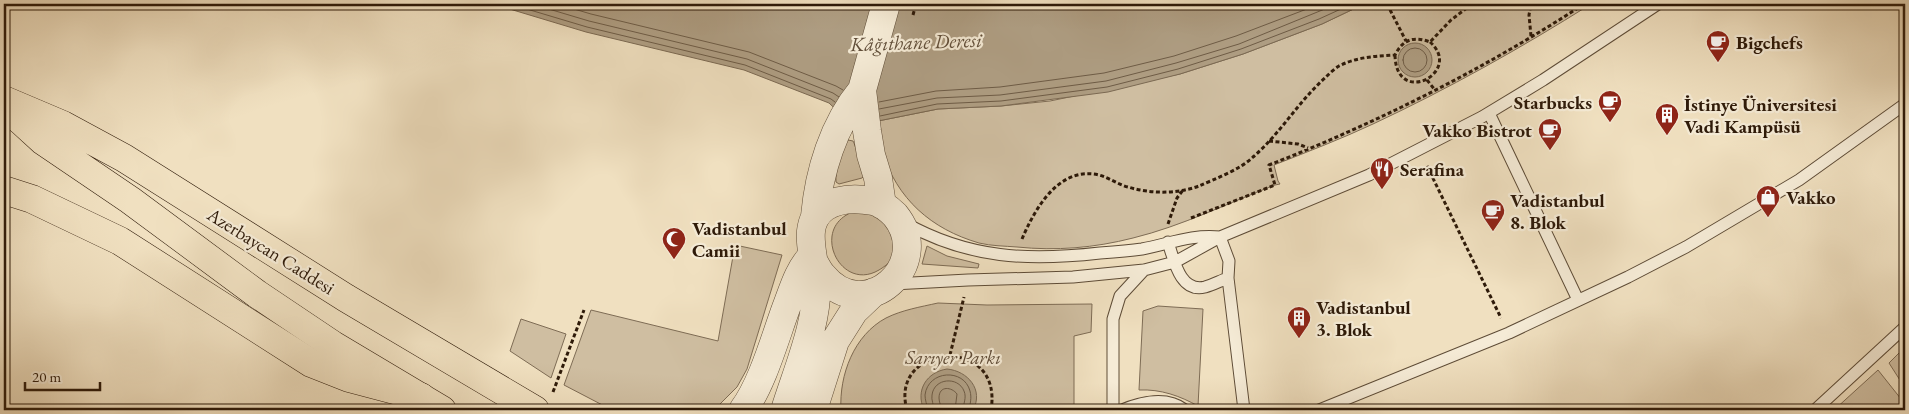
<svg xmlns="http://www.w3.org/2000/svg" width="1909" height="414" font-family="'EB Garamond',serif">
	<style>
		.green { fill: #cfbea1; stroke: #7e6c55 }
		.water { fill: #ae9d82; stroke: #7b6952 }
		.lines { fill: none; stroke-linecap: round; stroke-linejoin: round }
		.shore { stroke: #6e5c46; stroke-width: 1 }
		.service-casing { stroke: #5e4c37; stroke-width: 13 }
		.tertiary-casing { stroke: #5e4c37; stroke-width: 29 }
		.primary-casing { stroke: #2e1a09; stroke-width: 29 }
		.motorway-casing { stroke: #2e1a09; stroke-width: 29 }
		.path { stroke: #2e1a09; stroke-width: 3; stroke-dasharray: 4 2.5; stroke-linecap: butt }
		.service { stroke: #f5ebd6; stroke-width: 11 }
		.tertiary { stroke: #f5ebd6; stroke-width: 28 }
		.primary { stroke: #f0e0c0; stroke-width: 28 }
		.motorway { stroke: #f0e0c0; stroke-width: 28 }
		.labels { text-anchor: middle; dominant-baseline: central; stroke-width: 4.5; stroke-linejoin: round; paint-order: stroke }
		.poi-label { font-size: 19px; font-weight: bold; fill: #2e1a09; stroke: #f5ebd6; text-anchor: start }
		.street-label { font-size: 19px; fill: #2e1a09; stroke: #f5ebd6 }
		.park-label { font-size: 19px; font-style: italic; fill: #5e4b37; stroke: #f5ebd6 }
		.water-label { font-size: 20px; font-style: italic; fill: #614e39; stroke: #f5ebd6 }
	</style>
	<rect width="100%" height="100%" fill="#f0e0c0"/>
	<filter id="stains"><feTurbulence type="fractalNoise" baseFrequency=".004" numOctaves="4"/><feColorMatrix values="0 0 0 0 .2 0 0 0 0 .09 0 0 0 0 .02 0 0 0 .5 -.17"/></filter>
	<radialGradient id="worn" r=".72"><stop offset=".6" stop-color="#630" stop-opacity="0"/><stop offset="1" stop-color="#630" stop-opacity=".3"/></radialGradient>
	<path class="green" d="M 1364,4 L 1591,4 C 1521,48 1448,89 1373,124 C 1341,139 1307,152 1274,165 L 1278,181 L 1280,184 L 1275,185 C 1228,203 1182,226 1133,238 C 1094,248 1056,251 1017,247 C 1005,246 991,246 979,243 C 931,229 897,199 882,151 C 879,142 879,131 878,121 L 938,109 L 1001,106 L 1050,101 L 1180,74 L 1243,54 L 1322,24 Z
		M 848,140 L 853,141 L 854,143 L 865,175 L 862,178 L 839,184 L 836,182 C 835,170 841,151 848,140 Z
		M 866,209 L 892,225 C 893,233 895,250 893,257 C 891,262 884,267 879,270 C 837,295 804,216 866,209 Z
		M 735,245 L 782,255 L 747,369 L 737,387 L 719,405 L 710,410 L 612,410 L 564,385 L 591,310 L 718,341 Z
		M 927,246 L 947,256 L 979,264 L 978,268 L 922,264 Z
		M 938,303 L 987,305 L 1092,304 L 1091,332 L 1074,336 L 1074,410 L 841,410 C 839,375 854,335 886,318 C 902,310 920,307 938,303 Z
		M 1158,306 L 1203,309 L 1198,406 C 1180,396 1161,389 1139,390 L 1143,311 Z
		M 521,319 L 566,334 L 551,378 L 510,351 Z
		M 1905,347 L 1905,388 L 1889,363 Z
		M 1878,370 L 1905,404 L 1905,410 L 1834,410 Z"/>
	<path class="water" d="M 493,4 L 1364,4 L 1322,24 L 1243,54 L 1180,74 L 1108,92 L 1001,106 L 938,109 L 878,121 L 848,121 L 829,103 L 744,70 L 586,32 Z
		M1398 60a17 17 0 1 1 34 0a17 17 0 1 1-34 0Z
		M 947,369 C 968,371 984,390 973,410 L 924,410 C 915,390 927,372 947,369 Z"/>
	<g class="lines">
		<path class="shore" d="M 510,4 L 587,27 L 745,65 L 831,99 L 835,102
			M 532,4 L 589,21 L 747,59 L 833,93 L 839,97
			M 557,4 L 591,14 L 749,52 L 836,86 L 843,90
			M1403 60a12 12 0 1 1 24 0a12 12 0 1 1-24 0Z
			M 879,102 L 936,91 L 1000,87 L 1104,73 L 1174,56 L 1236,36 L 1320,4
			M 879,109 L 937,98 L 1000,95 L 1106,81 L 1176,63 L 1239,44 L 1337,4
			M 880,116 L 937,104 L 1001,101 L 1107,87 L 1178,69 L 1241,49 L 1319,19 L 1352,4
			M 928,410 C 927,405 925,400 925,395 C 928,370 964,368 970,391 C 972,398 970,404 969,410
			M 934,410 C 934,405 931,400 932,395 C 934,378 958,376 964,391 C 967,398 963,404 963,410
			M 942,410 C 941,406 939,402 939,398 C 939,385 952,387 957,394 L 955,410"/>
		<g class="service-casing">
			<path id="service" d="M 1489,113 L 1578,300
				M 905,223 C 969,259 1029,261 1100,253 C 1114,252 1128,251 1142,249 C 1169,244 1192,234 1220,237
				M 1168,242 C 1174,260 1180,293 1205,287 C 1212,285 1220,281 1228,278 L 1229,261 L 1220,237
				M 1228,278 L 1244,410
				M 893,284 L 968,280 L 1073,277 L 1144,270 L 1175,262 L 1220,237 L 1369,175 L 1482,117 L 1543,80 L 1658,4
				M 1113,410 L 1113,319 L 1120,296 L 1144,270
				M 1122,410 C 1141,402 1167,396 1185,410
				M 1319,410 L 1509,333 L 1628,277 L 1686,247 L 1799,180 L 1905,104
				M 1815,410 L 1905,327"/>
		</g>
		<g class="tertiary-casing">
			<path id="tertiary" d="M 882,205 L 878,178 L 871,155 L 867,131 L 862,90 L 886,4
				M 815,216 C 819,172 833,125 862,90
				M 743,410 C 762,385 775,338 786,308 C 793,290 798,271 811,257
				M 785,410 C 797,371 820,319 816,278 C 814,255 801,223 825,207 C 839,198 857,198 873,201 C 881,203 889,209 895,215 C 935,264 865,327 823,276 C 818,271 815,263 811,257
				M 813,410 L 835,341 L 854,311 L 874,292"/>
		</g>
		<g class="primary-casing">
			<path id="primary" d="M 4,100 L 63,125 L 124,158 L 346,298 L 535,410
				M 8,109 L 43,141 L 130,200 L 257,294 L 333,345 L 442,410"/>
		</g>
		<g class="motorway-casing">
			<path id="motorway" d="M 4,190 L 32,199 L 120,241 L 311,363 L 349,378 L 421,397"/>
		</g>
		<path class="path" d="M 1387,4 L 1406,41
			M 913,15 L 916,4
			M 1531,36 L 1529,15 L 1531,4
			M 1395,55 C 1396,108 1464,72 1430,42
			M 1427,80 L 1435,90
			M 1269,141 L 1298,144 L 1308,148
			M 1427,166 L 1501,318
			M 1191,218 L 1275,185 L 1269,165 C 1379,122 1486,68 1584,4
			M 1168,224 L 1177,198 L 1183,190
			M 1022,239 C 1034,211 1056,170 1093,174 C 1106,175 1116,184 1128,187 C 1151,194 1177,194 1199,186 C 1215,179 1241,169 1253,157 C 1280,134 1298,102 1325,78 C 1329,74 1334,69 1339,66 C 1356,57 1377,56 1395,55 C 1403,39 1414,36 1430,42 L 1451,20 L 1472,4
			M 950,355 L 964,297
			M 553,392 L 584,310
			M 907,410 C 888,343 1004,334 991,410"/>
		<use href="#service" class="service"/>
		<use href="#tertiary" class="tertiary"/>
		<use href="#primary" class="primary"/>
		<use href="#motorway" class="motorway"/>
	</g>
	<defs>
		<g id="cafe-pin" transform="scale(1.25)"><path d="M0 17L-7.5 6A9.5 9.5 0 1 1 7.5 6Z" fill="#8f2418" stroke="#f5ebd6"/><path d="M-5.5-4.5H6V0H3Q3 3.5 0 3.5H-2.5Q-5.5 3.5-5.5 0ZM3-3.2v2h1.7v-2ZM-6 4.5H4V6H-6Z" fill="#fff"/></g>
		<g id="building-pin" transform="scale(1.25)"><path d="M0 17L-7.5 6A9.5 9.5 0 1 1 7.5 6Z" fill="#8f2418" stroke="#f5ebd6"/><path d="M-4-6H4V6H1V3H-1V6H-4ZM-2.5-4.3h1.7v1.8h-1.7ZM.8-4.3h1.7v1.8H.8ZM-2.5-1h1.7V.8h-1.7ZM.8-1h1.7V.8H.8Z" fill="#fff"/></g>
		<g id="restaurant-pin" transform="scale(1.25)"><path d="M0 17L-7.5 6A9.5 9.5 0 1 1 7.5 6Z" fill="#8f2418" stroke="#f5ebd6"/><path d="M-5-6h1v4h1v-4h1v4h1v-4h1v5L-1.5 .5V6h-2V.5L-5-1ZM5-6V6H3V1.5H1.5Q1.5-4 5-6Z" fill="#fff"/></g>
		<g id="shop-pin" transform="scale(1.25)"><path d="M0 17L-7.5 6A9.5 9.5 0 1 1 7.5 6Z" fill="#8f2418" stroke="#f5ebd6"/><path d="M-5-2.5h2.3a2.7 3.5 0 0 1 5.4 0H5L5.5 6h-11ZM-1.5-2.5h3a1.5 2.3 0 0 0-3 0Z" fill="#fff"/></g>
		<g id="mosque-pin" transform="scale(1.25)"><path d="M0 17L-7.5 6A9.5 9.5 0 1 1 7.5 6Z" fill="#8f2418" stroke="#f5ebd6"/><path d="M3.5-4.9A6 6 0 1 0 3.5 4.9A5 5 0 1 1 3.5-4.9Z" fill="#fff"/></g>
	</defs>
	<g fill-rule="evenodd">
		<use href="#cafe-pin" x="1718" y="42"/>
		<use href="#cafe-pin" x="1610" y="102"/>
		<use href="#building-pin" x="1667" y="115"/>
		<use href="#cafe-pin" x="1550" y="130"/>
		<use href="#restaurant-pin" x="1382" y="169"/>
		<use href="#shop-pin" x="1768" y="197"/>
		<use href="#cafe-pin" x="1493" y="211"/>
		<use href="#mosque-pin" x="674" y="239"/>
		<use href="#building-pin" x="1299" y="318"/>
	</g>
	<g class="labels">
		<g class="poi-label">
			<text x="1736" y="42">Bigchefs</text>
			<text x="1592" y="102" text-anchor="end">Starbucks</text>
			<text x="1684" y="104">İstinye Üniversitesi<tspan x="1684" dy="22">Vadi Kampüsü</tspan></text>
			<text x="1532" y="130" text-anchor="end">Vakko Bistrot</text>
			<text x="1400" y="169">Serafina</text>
			<text x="1786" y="197">Vakko</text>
			<text x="1510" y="200">Vadistanbul<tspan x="1510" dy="22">8. Blok</tspan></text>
			<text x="692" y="228">Vadistanbul<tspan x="692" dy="22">Camii</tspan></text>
			<text x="1316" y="307">Vadistanbul<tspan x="1316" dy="22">3. Blok</tspan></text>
		</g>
		<g class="street-label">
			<text transform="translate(271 251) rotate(32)">Azerbaycan Caddesi</text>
		</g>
		<g class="park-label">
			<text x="953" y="357">Sarıyer Parkı</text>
		</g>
		<g class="water-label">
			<text transform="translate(916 42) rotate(-2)">Kâğıthane Deresi</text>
		</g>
	</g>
	<rect width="1909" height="414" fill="none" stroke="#f0e0c0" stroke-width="20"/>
	<rect x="5" y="5" width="1899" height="404" fill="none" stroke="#2e1a09" stroke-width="2.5"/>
	<rect x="10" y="10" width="1889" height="394" fill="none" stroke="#2e1a09"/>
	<path d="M25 382v8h75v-8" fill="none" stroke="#2e1a09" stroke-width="2.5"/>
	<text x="32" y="382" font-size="15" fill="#2e1a09" stroke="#f5ebd6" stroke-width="4" paint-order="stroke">20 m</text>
	<rect width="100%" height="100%" filter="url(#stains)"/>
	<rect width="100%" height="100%" fill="url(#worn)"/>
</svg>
